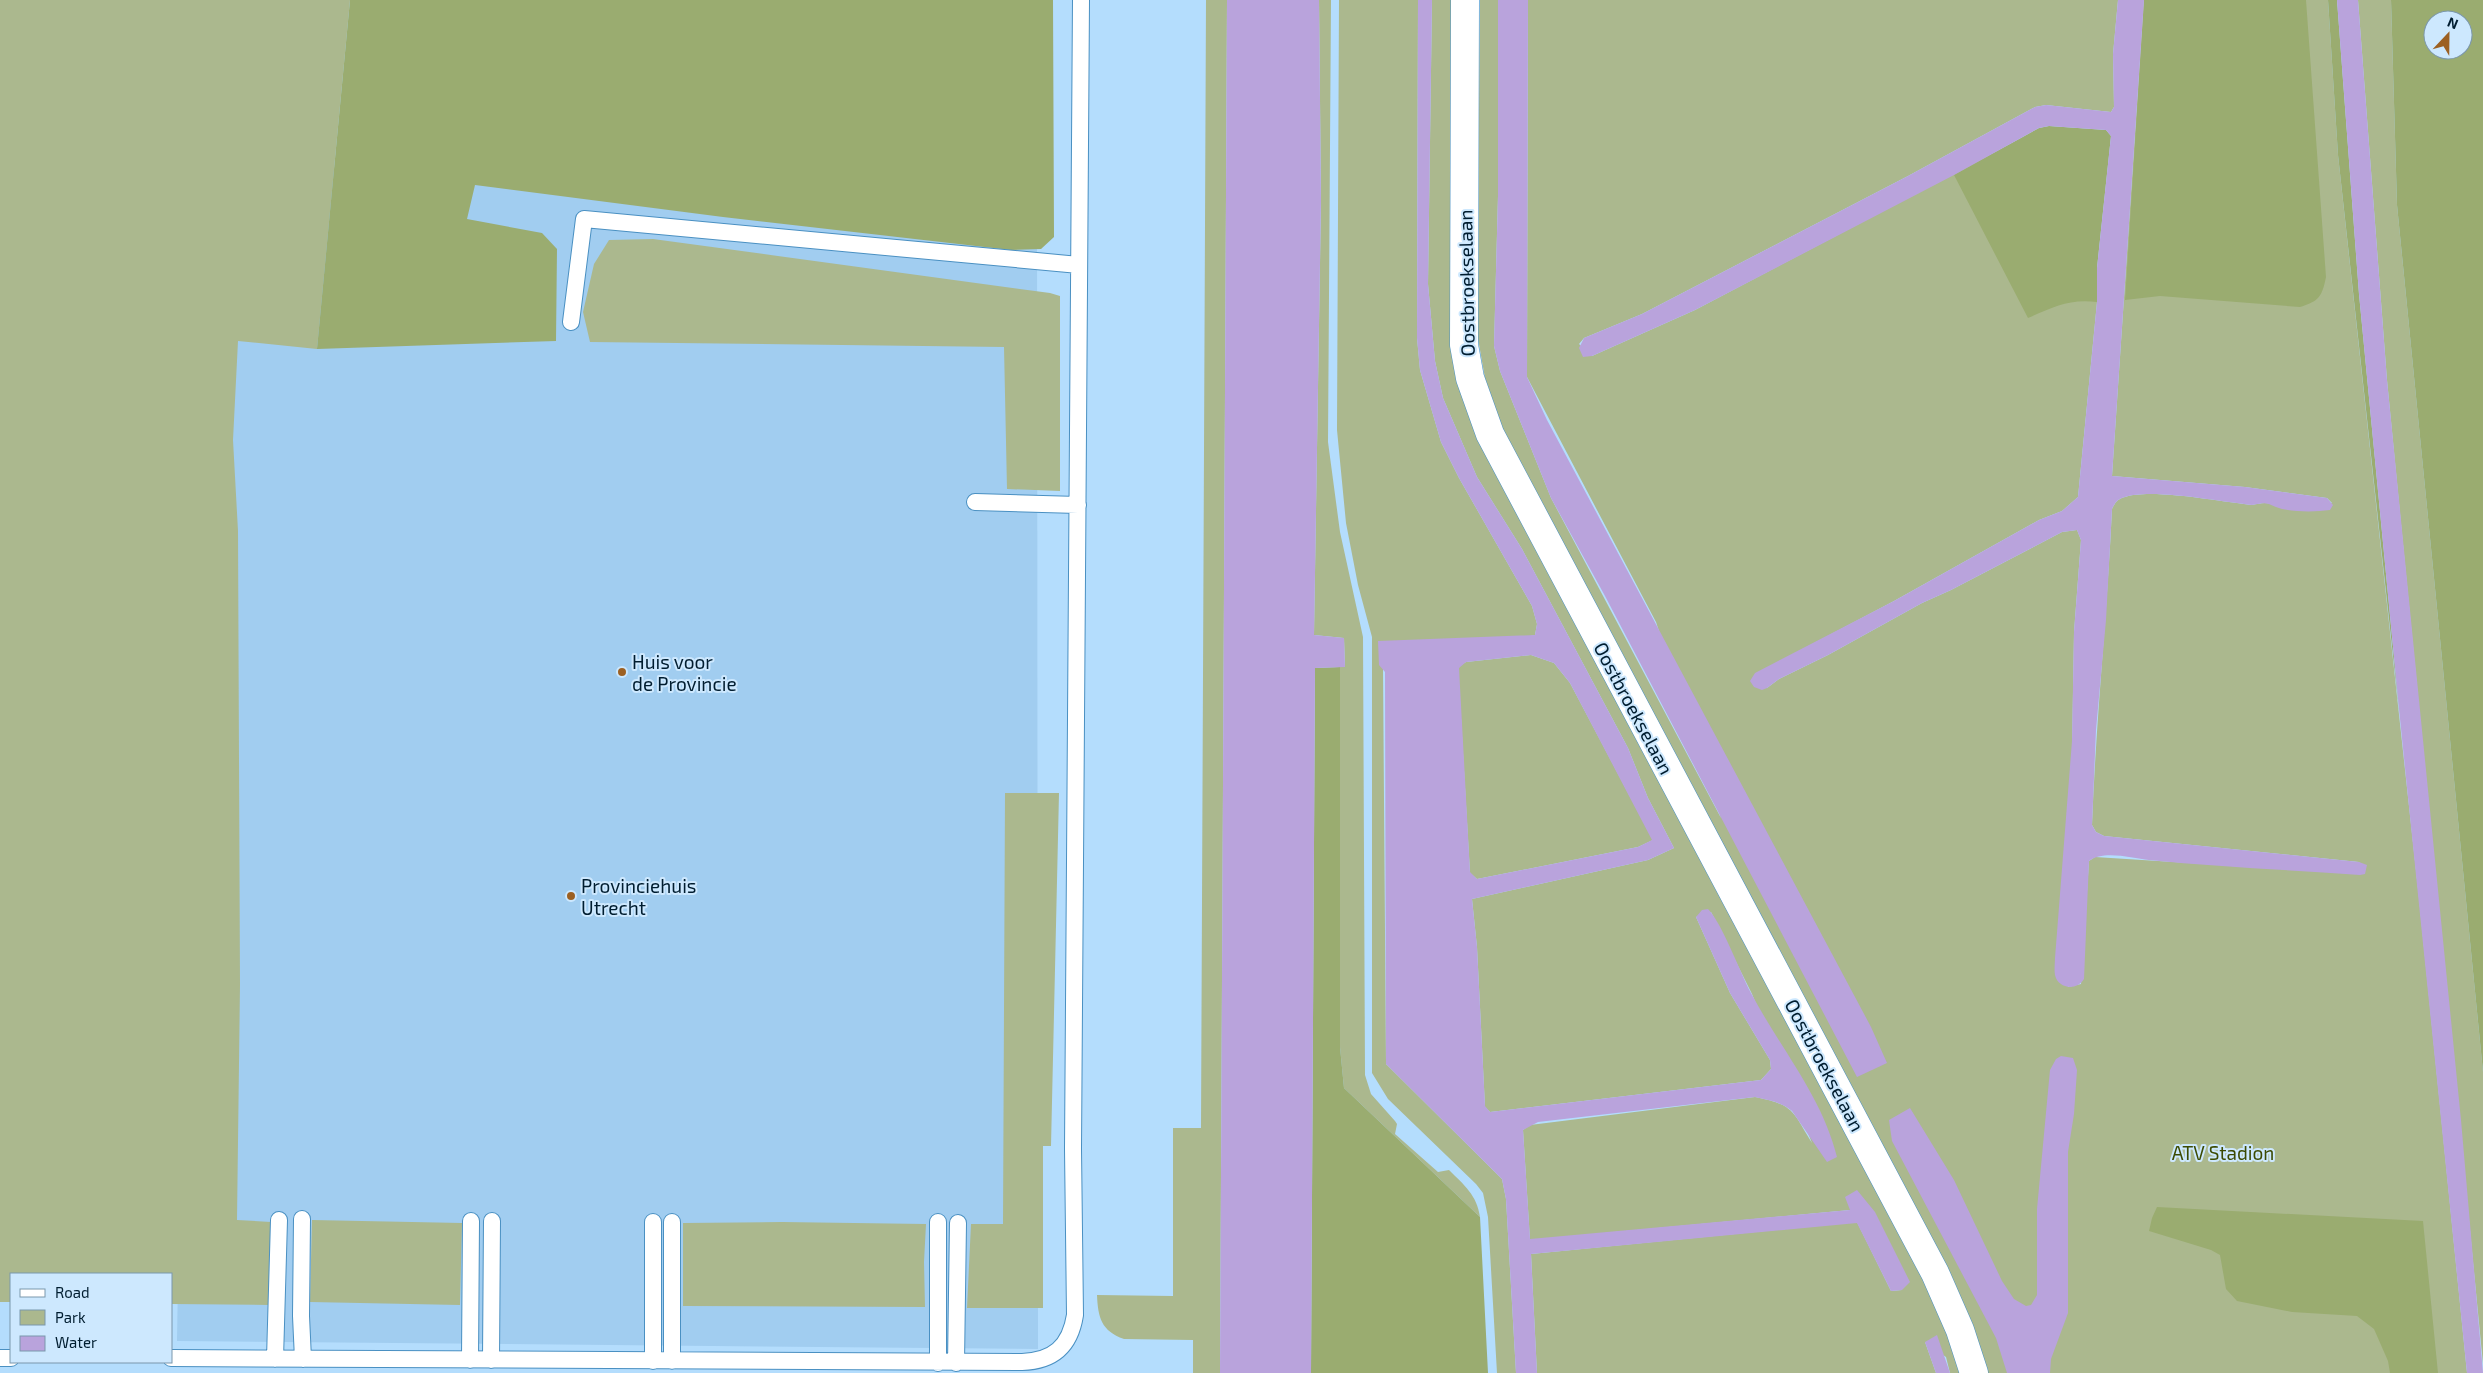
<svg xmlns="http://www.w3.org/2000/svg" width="2483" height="1373" font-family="'Exo 2',sans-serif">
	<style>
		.built { fill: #a1cdf0 }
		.green { fill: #abb88e }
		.forest { fill: #9aac70; fill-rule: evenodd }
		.water { fill: #b9a3dc; fill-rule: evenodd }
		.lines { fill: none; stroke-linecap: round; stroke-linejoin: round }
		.lane-casing { stroke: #4a90c2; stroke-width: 18 }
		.street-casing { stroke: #4a90c2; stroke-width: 29 }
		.lane { stroke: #fff; stroke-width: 16 }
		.street { stroke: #fff; stroke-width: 28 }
		.poi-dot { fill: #9c6022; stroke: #cde8fe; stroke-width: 2 }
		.labels { text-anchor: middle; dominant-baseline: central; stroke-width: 4; stroke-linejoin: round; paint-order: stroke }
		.street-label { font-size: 19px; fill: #001d30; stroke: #cde8fe }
		.poi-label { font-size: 19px; fill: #001d30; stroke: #cde8fe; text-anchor: start }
		.park-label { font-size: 19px; fill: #3b4a01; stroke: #cde8fe }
	</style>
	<rect width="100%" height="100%" fill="#b4ddfd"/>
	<path class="built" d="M 196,162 L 1037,209 L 1038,1349 L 177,1341 Z"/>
	<path class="green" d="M 0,0 L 350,0 L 317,349 L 238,341 L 233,440 L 238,531 L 240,985 L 237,1220 L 271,1222 L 270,1305 L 171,1304 L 171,1274 L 11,1274 L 11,1302 L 0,1302 Z
		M 1206,0 L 1227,0 L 1220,1373 L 1193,1373 L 1193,1340 L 1124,1339 C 1101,1331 1098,1317 1097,1295 L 1173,1296 L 1173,1128 L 1201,1128 Z
		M 1319,0 L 1331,0 L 1328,442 L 1340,532 L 1363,637 L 1365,1075 L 1371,1094 L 1395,1121 L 1397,1124 L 1395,1134 L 1438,1172 L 1449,1170 C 1464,1185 1477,1195 1480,1217 L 1344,1088 L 1340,1047 L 1340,667 L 1345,667 L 1344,638 L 1314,635 L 1321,201 Z
		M 1339,0 L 1418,0 L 1417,338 L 1420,370 L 1441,442 L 1459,478 L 1532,606 L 1537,624 L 1535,635 L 1383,668 L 1386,1064 L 1502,1179 L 1506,1199 L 1516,1373 L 1497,1373 L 1488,1217 L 1483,1193 L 1476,1184 L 1388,1099 L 1372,1073 L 1372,637 L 1358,585 L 1346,523 L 1337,430 Z
		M 1432,0 L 1453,0 L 1452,321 L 1511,452 L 1485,378 L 1477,333 L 1480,0 L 1498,0 L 1498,196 L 1494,346 L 1500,371 L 1551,498 L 1721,818 L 1656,622 L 1527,377 L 1528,0 L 2118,0 L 2113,54 L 2114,107 L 2111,112 L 2046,105 L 2035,107 L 1908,176 L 1642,314 L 1584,338 L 1579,344 L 1592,356 L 1695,310 L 2020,139 L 2097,268 L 2097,302 L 2078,497 L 2062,511 L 2039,520 L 1894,601 L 1784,659 L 1767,688 L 1779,679 L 1828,655 L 1922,603 L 1951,590 L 2062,532 L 2077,530 L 2081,540 L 2074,632 L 2068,987 L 2081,984 L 2089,861 L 2095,857 L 2365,874 L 2359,862 L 2104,836 L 2096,832 L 2092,825 C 2096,720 2107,615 2112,509 C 2115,503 2117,499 2125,497 C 2152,488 2222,502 2252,505 C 2261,503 2269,501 2277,507 L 2332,503 L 2327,498 L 2245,487 L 2112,476 L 2144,0 L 2328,0 L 2338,155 L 2419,898 L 2467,1373 L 1950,1373 L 1946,1357 L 1925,1342 L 1936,1373 L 1537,1373 L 1531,1254 L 1857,1222 L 1891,1291 L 1902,1290 L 1850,1210 L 1530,1240 L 1523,1130 L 1530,1125 L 1755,1097 C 1795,1105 1792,1111 1812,1143 L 1752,994 L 1711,912 L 1696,917 L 1730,993 L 1770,1060 L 1771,1069 L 1761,1080 L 1490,1112 L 1485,1107 L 1477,947 L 1472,899 L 1648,860 L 1674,848 L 1648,798 L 1628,748 L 1522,549 L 1477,477 L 1443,398 L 1435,361 L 1428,284 Z
		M 2358,0 L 2391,0 L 2397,205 L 2483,1072 L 2483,1364 L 2387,380 Z
		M 653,239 L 1050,293 L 1060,296 L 1060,491 L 1007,489 L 1004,347 L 590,342 L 583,312 L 594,264 L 609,240 Z
		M 1531,655 L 1554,663 L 1570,683 L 1653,840 L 1638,847 L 1477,879 L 1470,873 L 1458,667 L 1466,662 Z
		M 1005,793 L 1059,793 L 1051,1146 L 1043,1146 L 1043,1308 L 967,1308 L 971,1224 L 1003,1224 Z
		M 312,1220 L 462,1223 L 460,1305 L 310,1302 Z
		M 782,1222 L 926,1224 L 924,1262 L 925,1307 L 683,1306 L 683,1223 Z"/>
	<path class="forest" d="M 350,0 L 1053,0 L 1054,237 L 1041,249 L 1011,250 L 723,217 L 475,185 L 467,219 L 542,233 L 557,249 L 556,341 L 317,349 Z
		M 2144,0 L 2306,0 L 2326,277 C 2322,297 2319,301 2300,307 L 2160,296 L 2125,300 Z
		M 2328,0 L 2337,0 L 2359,294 L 2400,719 L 2338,155 Z
		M 2391,0 L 2483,0 L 2483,1072 L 2397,205 ZM 2433,20 L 2463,20 L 2463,50 L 2433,50 Z
		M 2049,126 L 2106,130 L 2111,136 L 2097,268 L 2097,302 C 2067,299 2055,307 2028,318 L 1954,175 L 2039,128 Z
		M 1340,667 L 1340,1047 L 1344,1088 L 1480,1217 L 1488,1373 L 1311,1373 L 1315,668 Z
		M 2157,1207 L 2423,1221 L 2438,1373 L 2390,1373 L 2388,1361 L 2374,1329 L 2357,1316 L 2292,1312 L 2237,1301 L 2226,1289 L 2220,1255 L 2211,1250 L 2149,1231 L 2152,1218 Z"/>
	<path class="water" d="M 1227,0 L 1319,0 L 1321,201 L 1314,635 L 1344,638 L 1345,667 L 1315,668 L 1311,1373 L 1220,1373 Z
		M 1418,0 L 1432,0 L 1428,284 L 1435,361 L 1443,398 L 1477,477 L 1522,549 L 1628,748 L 1648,798 L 1674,848 L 1648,860 L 1472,899 L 1477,947 L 1485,1106 L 1490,1112 L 1761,1080 L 1771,1069 L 1770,1060 L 1730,993 L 1696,917 L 1702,910 L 1708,909 C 1722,923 1740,972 1751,993 C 1780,1048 1822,1096 1837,1157 L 1827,1162 L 1792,1111 C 1781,1102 1769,1100 1755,1097 L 1538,1122 L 1523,1130 L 1530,1239 L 1850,1210 L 1845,1197 L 1857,1190 L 1875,1212 L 1910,1282 L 1902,1290 L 1891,1291 L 1857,1223 L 1531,1254 L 1537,1373 L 1516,1373 L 1506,1199 L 1502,1179 L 1386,1064 L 1385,672 L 1379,665 L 1378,641 L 1535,635 L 1537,624 L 1532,606 L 1459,478 L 1441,442 L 1420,370 L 1417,338 ZM 1531,655 L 1554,663 L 1570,683 L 1652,840 L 1638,847 L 1477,879 L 1470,872 L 1459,668 L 1466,662 Z
		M 1498,0 L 1528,0 L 1527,377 L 1547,420 L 1871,1027 L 1887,1063 L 1857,1077 L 1605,596 L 1551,498 L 1500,371 L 1494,346 L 1498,196 Z
		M 2118,0 L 2144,0 L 2112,476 L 2245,487 L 2327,498 L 2333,505 L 2330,510 C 2315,512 2297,512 2282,509 C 2266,505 2272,501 2252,505 C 2222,502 2152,488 2125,497 C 2117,499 2115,503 2112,509 L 2106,620 L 2096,730 L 2092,825 L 2096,832 L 2104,836 L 2359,862 L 2367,865 L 2365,874 L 2360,875 C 2290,870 2219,867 2149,860 C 2132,858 2103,850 2089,861 L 2084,979 C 2077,991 2058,989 2055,975 C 2054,969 2055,963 2055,958 L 2072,741 L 2074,632 L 2081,540 L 2077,530 L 2062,532 L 1951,590 L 1922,603 L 1828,655 L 1779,679 L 1767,688 L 1762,690 L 1754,687 L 1750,681 L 1755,673 L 1894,601 L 2039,520 L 2062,511 L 2078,497 L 2097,302 L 2097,268 L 2111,136 L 2106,130 L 2049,126 L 2039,128 L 1954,175 L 1695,310 L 1592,356 L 1583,357 L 1579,348 L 1584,338 L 1642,314 L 1908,176 L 2035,107 L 2046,105 L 2111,112 L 2114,107 L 2113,54 Z
		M 2337,0 L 2358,0 L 2387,380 L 2461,1120 L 2483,1373 L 2467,1373 L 2400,719 L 2359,294 Z
		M 2061,1056 L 2073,1058 L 2077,1070 L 2074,1114 L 2068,1152 L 2068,1313 L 2051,1359 L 2050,1373 L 2007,1373 L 1996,1338 L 1892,1141 L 1889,1120 L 1910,1108 L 1954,1180 L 2002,1281 L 2014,1299 L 2026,1306 L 2031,1305 L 2037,1295 L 2037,1209 L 2050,1070 L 2056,1059 Z
		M 1937,1335 L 1950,1373 L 1936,1373 L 1925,1342 Z"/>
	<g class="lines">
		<g class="lane-casing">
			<path id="lane" d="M 571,322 L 584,219 L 1079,265
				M 975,502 L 1078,505
				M 302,1219 L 301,1316 L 303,1359
				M 653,1222 L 653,1361
				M 938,1222 L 938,1363
				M 0,1358 L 11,1358
				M 171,1358 L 1022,1362 C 1053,1361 1070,1347 1075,1315 L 1073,1149 L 1081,0
				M 275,1359 L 279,1220
				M 470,1360 L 471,1221
				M 491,1360 L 492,1221
				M 672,1361 L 672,1222
				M 956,1363 L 958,1223"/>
		</g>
		<g class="street-casing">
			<path id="street" d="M 1465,0 L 1464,345 L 1470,378 L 1490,434 L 1935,1273 L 1960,1330 L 1974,1373"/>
		</g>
		<use href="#lane" class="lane"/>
		<use href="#street" class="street"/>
	</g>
	<g class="poi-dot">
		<circle cx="622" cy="672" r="5"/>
		<circle cx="571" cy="896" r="5"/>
	</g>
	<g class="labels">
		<g class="street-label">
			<text transform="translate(1466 283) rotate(-91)">Oostbroekselaan</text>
			<text transform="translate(1634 708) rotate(62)">Oostbroekselaan</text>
			<text transform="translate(1825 1065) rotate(62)">Oostbroekselaan</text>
		</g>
		<g class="poi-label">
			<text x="632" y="661">Huis voor<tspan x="632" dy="22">de Provincie</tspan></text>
			<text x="581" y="885">Provinciehuis<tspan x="581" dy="22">Utrecht</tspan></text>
		</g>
		<g class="park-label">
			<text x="2223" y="1152">ATV Stadion</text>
		</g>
	</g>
	<rect x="10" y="1273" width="162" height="90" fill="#cde8fe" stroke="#7b97ac"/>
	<rect x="20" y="1289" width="25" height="8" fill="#ffffff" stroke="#7b97ac"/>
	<text x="55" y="1298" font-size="15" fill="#001d30">Road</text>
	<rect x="20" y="1310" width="25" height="15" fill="#abb88e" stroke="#7b97ac"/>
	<text x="55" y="1323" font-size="15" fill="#001d30">Park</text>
	<rect x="20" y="1336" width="25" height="15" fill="#b9a3dc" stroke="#7b97ac"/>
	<text x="55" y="1348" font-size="15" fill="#001d30">Water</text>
	<g transform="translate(2448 35) rotate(22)"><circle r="24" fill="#cde8fe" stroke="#7b97ac"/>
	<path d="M0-4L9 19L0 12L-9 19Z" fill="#9c6022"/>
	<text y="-8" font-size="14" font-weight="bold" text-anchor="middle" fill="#001d30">N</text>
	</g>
</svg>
